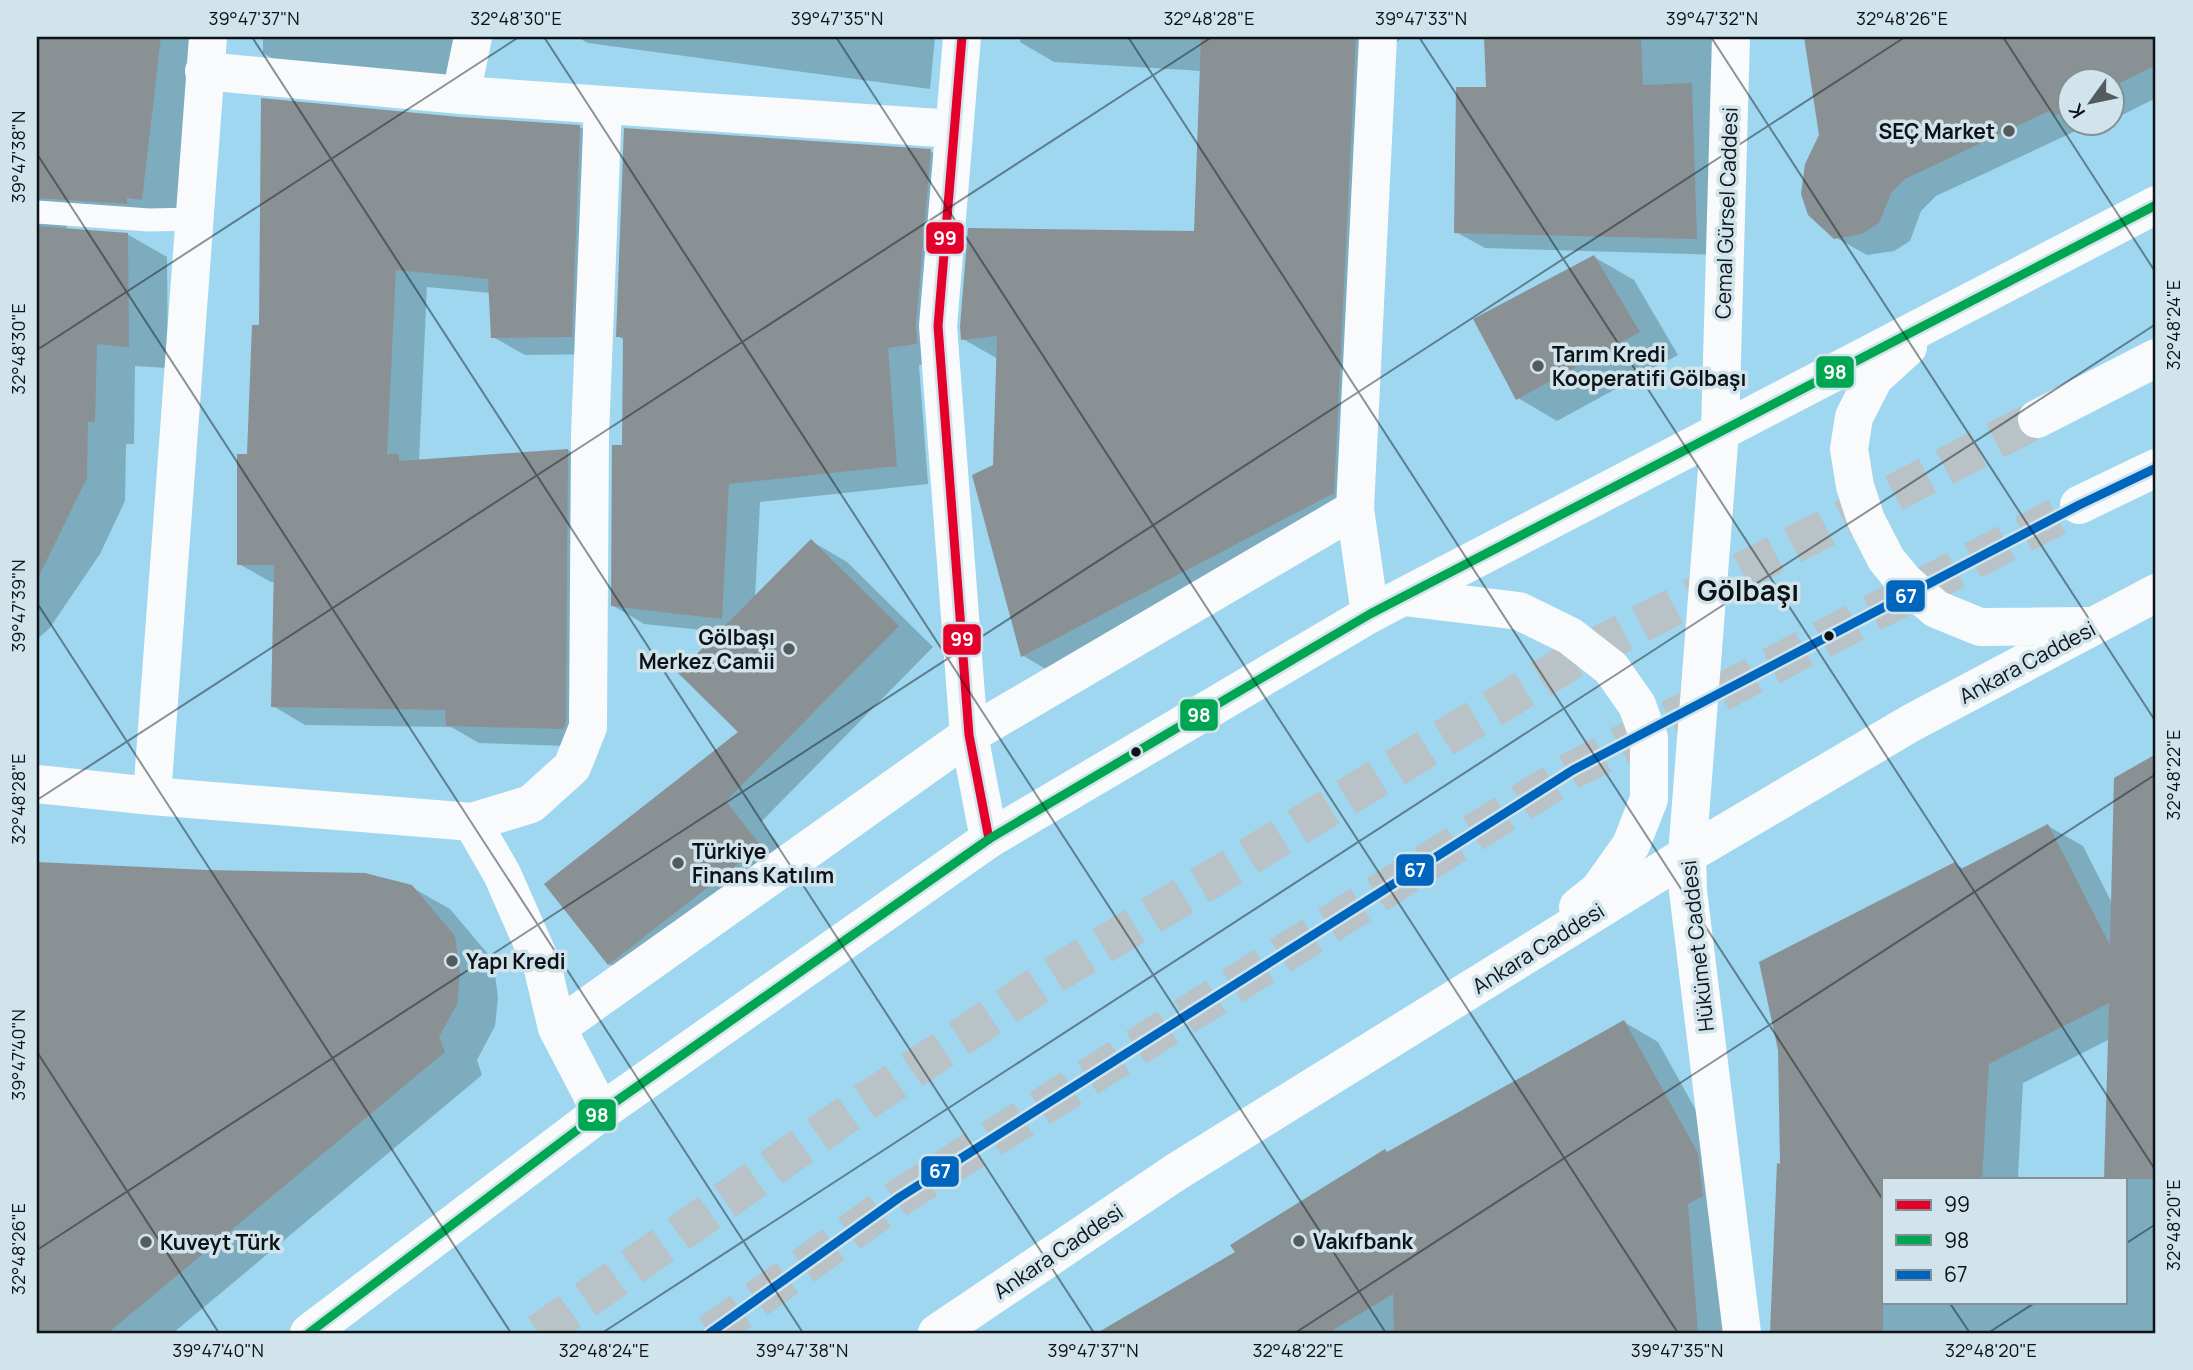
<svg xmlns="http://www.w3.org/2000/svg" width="2193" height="1370" font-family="Manrope,sans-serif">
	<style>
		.green { fill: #9ed7ef; fill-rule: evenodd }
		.shadow { fill: #0003; fill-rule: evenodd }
		.building { fill: #8a9195 }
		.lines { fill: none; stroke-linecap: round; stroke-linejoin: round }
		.trunk-tunnel { stroke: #b9c2c6; stroke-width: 38; stroke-dasharray: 38 19; stroke-linecap: butt }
		.service { stroke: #f9fafb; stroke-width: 23 }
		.minor { stroke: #f9fafb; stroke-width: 38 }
		.tertiary { stroke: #f9fafb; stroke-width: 38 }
		.trunk { stroke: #f9fafb; stroke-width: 38 }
		.bus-1-casing { stroke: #d1e3eb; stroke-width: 14 }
		.bus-2-casing { stroke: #d1e3eb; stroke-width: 14 }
		.bus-3-casing { stroke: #d1e3eb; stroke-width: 14 }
		.bus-1 { stroke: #e4002b; stroke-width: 9 }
		.bus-2 { stroke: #00a651; stroke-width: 9 }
		.bus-3 { stroke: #0065bd; stroke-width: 9 }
		.ticks { fill: none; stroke: #0d1316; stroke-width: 2; stroke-opacity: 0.45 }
		.poi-dot { fill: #545b5e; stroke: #d1e3eb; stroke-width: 2.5 }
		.bus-dot { fill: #0d1316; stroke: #d1e3eb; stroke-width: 2.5 }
		.labels { text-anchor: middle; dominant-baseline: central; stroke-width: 7; stroke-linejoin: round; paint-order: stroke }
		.poi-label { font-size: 21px; font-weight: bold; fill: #0d1316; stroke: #d1e3eb; text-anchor: start }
		.street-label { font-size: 21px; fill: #0d1316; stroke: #d1e3eb }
		.district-label { font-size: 28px; font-weight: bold; fill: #0d1316; stroke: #d1e3eb }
		.line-badge { stroke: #d1e3eb; stroke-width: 2.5 }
		.badge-label { font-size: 19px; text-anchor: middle; font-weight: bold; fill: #fff }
		.neatline { fill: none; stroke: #0d1316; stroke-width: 2.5 }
		.ticks-label { font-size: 18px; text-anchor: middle; fill: #0d1316 }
	</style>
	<rect width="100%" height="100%" fill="#d7e1e5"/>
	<path class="green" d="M 37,37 L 2156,37 L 2156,1333 L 37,1333 ZM 2070,80 L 2112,80 L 2112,122 L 2070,122 ZM 1883,1179 L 2125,1179 L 2125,1302 L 1883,1302 Z"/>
	<path class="shadow" d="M 37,37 L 203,37 L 181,221 L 70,222 L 65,230 L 127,234 L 167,257 L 168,368 L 135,366 L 134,444 L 126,444 L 125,501 L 100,554 L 49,629 L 37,639 Z
		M 263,37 L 472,37 L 464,91 L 303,76 L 263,53 Z
		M 577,37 L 935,37 L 930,89 L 588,43 Z
		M 1021,37 L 1403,37 L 1394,44 L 1367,513 L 1056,675 L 1022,655 L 995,466 L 998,359 L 963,339 L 1196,233 L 1202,71 L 1054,62 L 1020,42 Z
		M 1486,37 L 1718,37 L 1726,255 L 1485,248 L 1456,232 L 1488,88 Z
		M 1807,37 L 2156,37 L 2156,98 L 2112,120 L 2112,80 L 2070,80 L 2070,122 L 2107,122 L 2086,133 L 2080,129 L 1936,196 L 1921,211 L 1910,241 L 1894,251 L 1867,255 L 1835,237 Z
		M 459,119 L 580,127 L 611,145 L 603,354 L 525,355 L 493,337 L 491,293 L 427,287 L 419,461 L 568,450 L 599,469 L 595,747 L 479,743 L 451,727 L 305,725 L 273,706 L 275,582 L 271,582 L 239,564 L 261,327 Z
		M 930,151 L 962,169 L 949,362 L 919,365 L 928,484 L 760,502 L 755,598 L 811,541 L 847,562 L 933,647 L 761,822 L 796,867 L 645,985 L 609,964 L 741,733 L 721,632 L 644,624 L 612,605 L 623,446 L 624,340 L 618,336 Z
		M 1594,257 L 1634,280 L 1678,355 L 1557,421 L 1518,398 Z
		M 2156,756 L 2156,1333 L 1772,1333 L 1779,1165 L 1782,1165 L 1955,864 L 1964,869 L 2048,826 L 2083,846 L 2113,905 L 2116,779 ZM 2110,1039 L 2106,1179 L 2125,1179 L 2125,1302 L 1883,1302 L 1883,1179 L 2067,1179 L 2018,1177 L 2023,1083 Z
		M 37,863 L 411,887 L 450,909 L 493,960 L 498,997 L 495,1026 L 477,1060 L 482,1075 L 173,1333 L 37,1333 Z
		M 1624,1022 L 1658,1042 L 1731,1173 L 1729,1333 L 1396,1333 L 1396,1331 L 1393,1333 L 1100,1333 L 1237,1253 L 1385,1151 L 1389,1153 Z"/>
	<path class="building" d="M 37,37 L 161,37 L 142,200 L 127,198 L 127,204 L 37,198 Z
		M 1201,37 L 1356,37 L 1334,493 L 1021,657 L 972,475 L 993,465 L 997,336 L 961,340 L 960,326 L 968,228 L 1194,231 Z
		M 1484,37 L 1641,37 L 1643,85 L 1692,83 L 1697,239 L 1454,233 L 1456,87 L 1486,87 Z
		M 1804,37 L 2156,37 L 2156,65 L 2112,87 L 2112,80 L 2070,80 L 2070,108 L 2054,116 L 2051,110 L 1905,179 L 1891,193 L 1879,223 L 1862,234 L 1834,239 L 1808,215 L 1801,194 L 1805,164 L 1819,135 Z
		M 261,98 L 459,117 L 580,125 L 572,337 L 491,338 L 488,279 L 396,270 L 387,454 L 399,454 L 399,461 L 568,449 L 566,723 L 563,729 L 446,726 L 445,710 L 271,707 L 274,565 L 237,565 L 237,454 L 247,454 L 252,325 L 259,325 Z
		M 624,128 L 931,149 L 916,324 L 917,344 L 888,348 L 897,466 L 729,484 L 722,619 L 611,606 L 612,445 L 622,445 L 623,337 L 616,337 Z
		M 37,226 L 128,233 L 129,347 L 97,344 L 95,422 L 88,422 L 87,478 L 37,580 Z
		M 1594,255 L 1640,332 L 1516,400 L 1473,319 Z
		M 811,539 L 899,626 L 726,801 L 761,846 L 608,965 L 544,884 L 738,732 L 678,673 Z
		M 2156,754 L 2156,1179 L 2104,1179 L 2109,1003 L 1989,1064 L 1982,1179 L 1883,1179 L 1883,1333 L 1770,1333 L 1777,1163 L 1780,1164 L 1778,1050 L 1759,962 L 1955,862 L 1959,870 L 2048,824 L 2110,945 L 2114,778 Z
		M 37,862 L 207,870 L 365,873 L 412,885 L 455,936 L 460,974 L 457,1004 L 439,1037 L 445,1052 L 108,1333 L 37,1333 Z
		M 1624,1020 L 1698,1153 L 1703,1196 L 1688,1204 L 1698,1333 L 1394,1333 L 1393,1294 L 1328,1333 L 1097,1333 L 1235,1252 L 1230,1245 L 1385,1149 L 1387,1152 Z"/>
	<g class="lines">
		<path class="trunk-tunnel" d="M 539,1333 L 850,1112 L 1052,976 L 1584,653 L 2037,419
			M 710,1333 L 900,1197 L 1573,770 L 2079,505"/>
		<path class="service" d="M 37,212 L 149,220 L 194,219"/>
		<path class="minor" d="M 962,37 L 938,326 L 969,735 L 989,839
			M 204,71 L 461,95 L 953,129
			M 461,95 L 473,37
			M 1370,614 L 1355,509 L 1378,37
			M 37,784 L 152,796 L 472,822 L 502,874 L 542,965 L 557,1028 L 601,1112
			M 152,796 L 208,37
			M 472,822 L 531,804 L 572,767 L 588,727 L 590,435 L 603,105
			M 557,1028 L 969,735 L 1355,509"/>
		<path class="tertiary" d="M 1731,37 L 1720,431 L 1687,855 L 1688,891 L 1742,1333
			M 1908,347 L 1874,378 L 1854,417 L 1849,449 L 1855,486 L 1866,520 L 1886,559 L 1904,581 L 1936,609 L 1980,627 L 2087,626
			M 1404,597 L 1519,611 L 1570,636 L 1611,668 L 1637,705 L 1649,738 L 1649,799 L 1631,845 L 1599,890 L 1578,907
			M 309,1333 L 601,1112 L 989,839 L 1370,614 L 2156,205
			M 937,1333 L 1176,1172 L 1687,855 L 1911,723 L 2156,593"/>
		<path class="trunk" d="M 2037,419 L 2156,358
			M 2079,505 L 2156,468"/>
		<g class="bus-1-casing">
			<path id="bus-1" d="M 962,37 L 938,326 L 969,735 L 989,839"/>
		</g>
		<g class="bus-2-casing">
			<path id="bus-2" d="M 309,1333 L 601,1112 L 989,839 L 1370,614 L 2156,205"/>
		</g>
		<g class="bus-3-casing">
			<path id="bus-3" d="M 710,1333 L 900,1197 L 1573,770 L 2079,505 L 2156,468"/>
		</g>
		<use href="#bus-1" class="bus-1"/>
		<use href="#bus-2" class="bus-2"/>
		<use href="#bus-3" class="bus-3"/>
	</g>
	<path class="ticks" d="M 252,37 L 1094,1333M 544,37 L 1386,1333M 836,37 L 1678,1333M 1128,37 L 1883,1200M 1419,37 L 2156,1171M 1711,37 L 2156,722M 2003,37 L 2156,273M 37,154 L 803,1333M 37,350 L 519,37M 37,603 L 511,1333M 37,800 L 1212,37M 37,1052 L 219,1333M 2125,1244 L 2156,1224M 37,1250 L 1905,37M 1949,1302 L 1970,1333M 602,1333 L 2156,324M 1295,1333 L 2156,774M 1988,1333 L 2036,1302"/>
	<g class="poi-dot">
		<circle cx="2009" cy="131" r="7"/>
		<circle cx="1538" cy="366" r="7"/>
		<circle cx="789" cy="649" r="7"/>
		<circle cx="678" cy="863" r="7"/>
		<circle cx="452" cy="961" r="7"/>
		<circle cx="1299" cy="1241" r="7"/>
		<circle cx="146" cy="1242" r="7"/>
	</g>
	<g class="bus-dot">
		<circle cx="1829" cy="636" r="6"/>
		<circle cx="1136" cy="752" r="6"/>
	</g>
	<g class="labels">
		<g class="poi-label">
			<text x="1995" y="131" text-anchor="end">SEÇ Market</text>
			<text x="1552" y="354">Tarım Kredi<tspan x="1552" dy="24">Kooperatifi Gölbaşı</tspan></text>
			<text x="775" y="637" text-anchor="end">Gölbaşı<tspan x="775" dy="24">Merkez Camii</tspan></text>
			<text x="692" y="851">Türkiye<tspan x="692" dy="24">Finans Katılım</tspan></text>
			<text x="466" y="961">Yapı Kredi</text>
			<text x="1313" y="1241">Vakıfbank</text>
			<text x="160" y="1242">Kuveyt Türk</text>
		</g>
		<g class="street-label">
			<text transform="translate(1726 213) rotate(-88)">Cemal Gürsel Caddesi</text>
			<text transform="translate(2027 662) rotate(-28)">Ankara Caddesi</text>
			<text transform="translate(1697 946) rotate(-96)">Hükümet Caddesi</text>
			<text transform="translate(1538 948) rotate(-32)">Ankara Caddesi</text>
			<text transform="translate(1058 1251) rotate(-34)">Ankara Caddesi</text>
		</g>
		<g class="district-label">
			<text x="1748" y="590">Gölbaşı</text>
		</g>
	</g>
	<g class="line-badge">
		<rect x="925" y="221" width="40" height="34" rx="7" fill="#e4002b"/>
		<rect x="1815" y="355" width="40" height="34" rx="7" fill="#00a651"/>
		<rect x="1885" y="579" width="41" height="34" rx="7" fill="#0065bd"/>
		<rect x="942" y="623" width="40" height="33" rx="7" fill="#e4002b"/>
		<rect x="1179" y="698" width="40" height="34" rx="7" fill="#00a651"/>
		<rect x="1395" y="853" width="40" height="34" rx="7" fill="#0065bd"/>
		<rect x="577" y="1098" width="40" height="34" rx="7" fill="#00a651"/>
		<rect x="920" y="1155" width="40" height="33" rx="7" fill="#0065bd"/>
	</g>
	<g class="badge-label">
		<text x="945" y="245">99</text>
		<text x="1835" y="379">98</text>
		<text x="1906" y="603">67</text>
		<text x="962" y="646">99</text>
		<text x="1199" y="722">98</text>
		<text x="1415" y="877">67</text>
		<text x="597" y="1122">98</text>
		<text x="940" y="1178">67</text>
	</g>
	<rect width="2193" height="1370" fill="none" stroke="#d1e3eb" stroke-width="77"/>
	<rect x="1882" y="1178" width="245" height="126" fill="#d1e3eb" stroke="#839096" stroke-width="2"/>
	<rect x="1896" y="1200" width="35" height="10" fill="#e4002b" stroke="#839096" stroke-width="2"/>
	<text x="1944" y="1212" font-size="21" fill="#0d1316">99</text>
	<rect x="1896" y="1235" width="35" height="10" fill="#00a651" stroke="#839096" stroke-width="2"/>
	<text x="1944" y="1248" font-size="21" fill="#0d1316">98</text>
	<rect x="1896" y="1270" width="35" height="10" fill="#0065bd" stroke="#839096" stroke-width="2"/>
	<text x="1944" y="1282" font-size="21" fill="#0d1316">67</text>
	<g transform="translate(2091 102) rotate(237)"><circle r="33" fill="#d1e3eb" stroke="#839096" stroke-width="2"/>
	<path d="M0-5L12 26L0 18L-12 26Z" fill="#545b5e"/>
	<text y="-10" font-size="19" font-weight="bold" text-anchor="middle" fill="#0d1316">K</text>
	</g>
	<rect x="38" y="38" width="2116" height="1294" class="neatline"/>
	<g class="ticks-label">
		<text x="254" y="25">39°47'37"N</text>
		<text x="516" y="25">32°48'30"E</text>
		<text x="837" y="25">39°47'35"N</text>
		<text x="1209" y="25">32°48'28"E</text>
		<text x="1421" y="25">39°47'33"N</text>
		<text x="1712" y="25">39°47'32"N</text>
		<text x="1902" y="25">32°48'26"E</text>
		<text transform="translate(19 157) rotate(-90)" y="6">39°47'38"N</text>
		<text transform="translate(2174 325) rotate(-90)" y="6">32°48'24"E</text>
		<text transform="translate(19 349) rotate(-90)" y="6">32°48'30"E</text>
		<text transform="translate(19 606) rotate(-90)" y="6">39°47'39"N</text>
		<text transform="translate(2174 775) rotate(-90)" y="6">32°48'22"E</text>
		<text transform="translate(19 799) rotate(-90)" y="6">32°48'28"E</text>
		<text transform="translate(19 1055) rotate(-90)" y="6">39°47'40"N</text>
		<text transform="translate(2174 1225) rotate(-90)" y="6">32°48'20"E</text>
		<text transform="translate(19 1249) rotate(-90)" y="6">32°48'26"E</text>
		<text x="218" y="1357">39°47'40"N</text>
		<text x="604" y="1357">32°48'24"E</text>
		<text x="802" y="1357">39°47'38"N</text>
		<text x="1093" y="1357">39°47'37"N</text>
		<text x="1298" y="1357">32°48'22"E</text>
		<text x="1677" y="1357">39°47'35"N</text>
		<text x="1991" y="1357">32°48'20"E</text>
	</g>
</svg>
